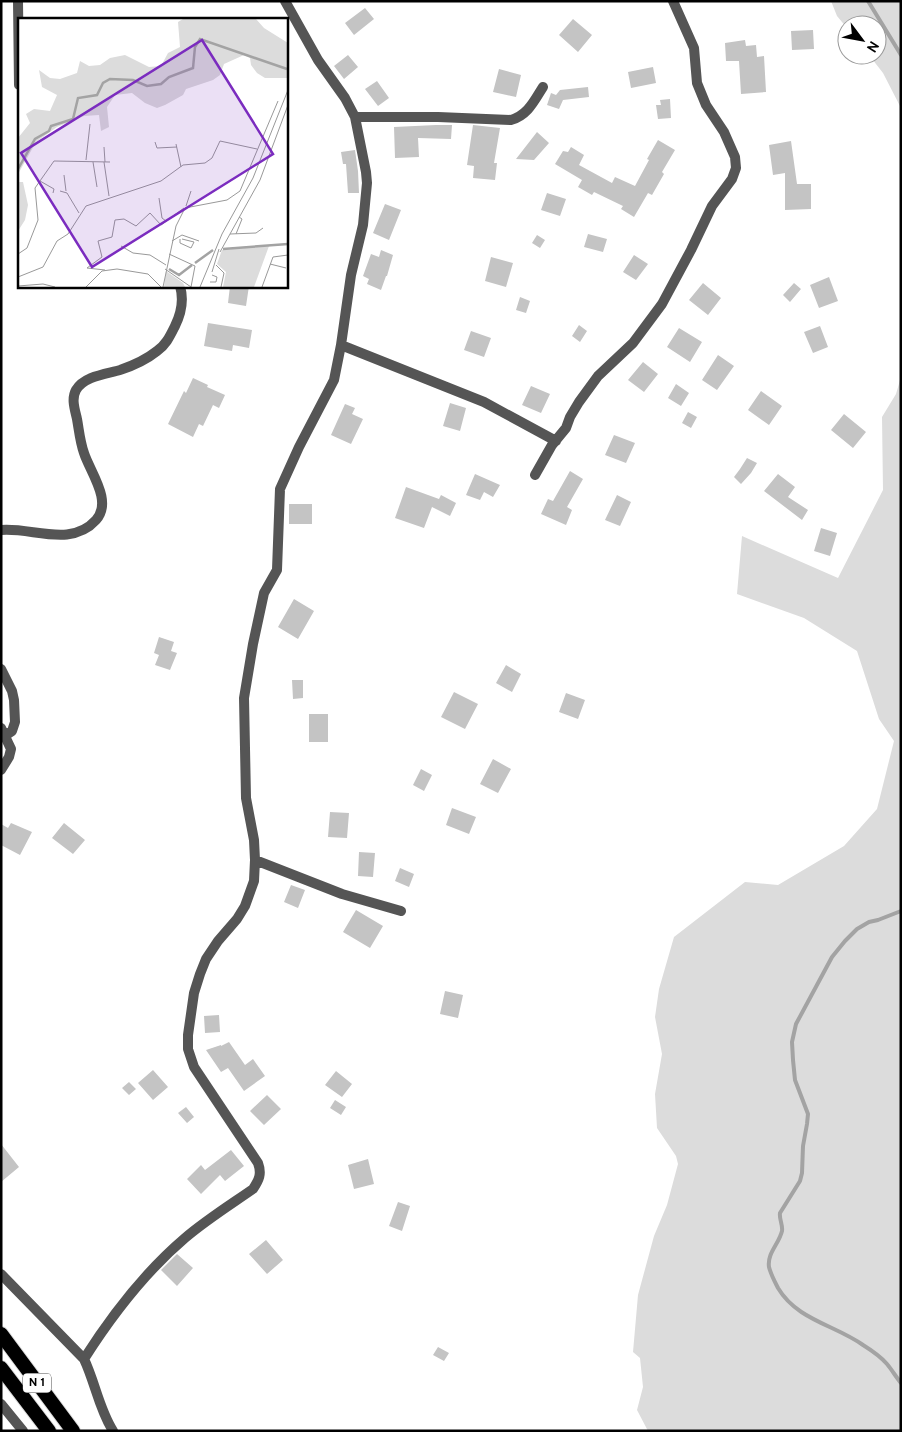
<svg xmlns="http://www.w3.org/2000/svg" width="902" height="1432" font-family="Overpass,sans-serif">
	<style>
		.green { fill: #dcdcdc }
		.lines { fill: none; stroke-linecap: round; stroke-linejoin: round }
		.stream { stroke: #a3a3a3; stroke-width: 4 }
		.building { fill: #c4c4c4 }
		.trunk-casing { stroke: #dbdbdb; stroke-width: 16 }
		.minor { stroke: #555; stroke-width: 10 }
		.trunk { stroke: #000; stroke-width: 14 }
		.labels { text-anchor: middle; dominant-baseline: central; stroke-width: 4; stroke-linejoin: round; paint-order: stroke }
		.shield { fill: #fff; stroke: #4c4c4c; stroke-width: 1 }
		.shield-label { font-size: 12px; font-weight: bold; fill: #000 }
		.inset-river { fill: none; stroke: #a3a3a3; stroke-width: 2.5 }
		.inset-road { fill: none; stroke: #999; stroke-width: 1 }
		.view { fill: #7b2cbf; fill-opacity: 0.15; stroke: #7b2cbf; stroke-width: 2.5 }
		.inset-edge { fill: none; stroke: #000; stroke-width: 2.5 }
	</style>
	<rect width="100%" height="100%" fill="#fff"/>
	<path class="green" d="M 831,1 L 901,1 L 901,108 L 883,73 L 869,55 L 877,55 L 877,25 L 847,25 L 847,28 L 837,16 Z
		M 901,377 L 901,1431 L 648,1431 L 637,1410 L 643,1387 L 640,1358 L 633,1352 L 638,1295 L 654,1236 L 667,1205 L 678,1164 L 676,1156 L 657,1128 L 655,1094 L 662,1054 L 655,1017 L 659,989 L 674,937 L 745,882 L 778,885 L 844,846 L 877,809 L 894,741 L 879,719 L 857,651 L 804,618 L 737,594 L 742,536 L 838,578 L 883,490 L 882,417 L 896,394 Z"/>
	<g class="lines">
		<path class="stream" d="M 868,1 L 901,55
			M 901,911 L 878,920 L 869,922 L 857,929 L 845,941 L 832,957 L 796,1024 L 792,1042 L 793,1060 L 795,1080 L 808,1114 L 807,1124 L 803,1146 L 802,1173 L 800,1181 L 780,1213 C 779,1219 783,1225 782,1231 C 779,1244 767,1253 769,1267 C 771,1275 775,1282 778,1288 C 797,1320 835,1325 863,1345 C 871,1350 881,1357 887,1364 C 892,1370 896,1377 901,1383"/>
	</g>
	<path class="building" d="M 365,8 L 374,19 L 354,35 L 345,23 Z
		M 573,19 L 592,35 L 578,52 L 559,35 Z
		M 813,30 L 814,49 L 792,50 L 791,31 Z
		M 745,40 L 746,46 L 756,45 L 757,57 L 764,56 L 766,92 L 741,94 L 739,61 L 726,61 L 725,43 Z
		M 348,55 L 358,67 L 344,79 L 334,66 Z
		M 653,67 L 656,83 L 631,88 L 628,72 Z
		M 499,69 L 521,75 L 516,97 L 493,92 Z
		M 377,81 L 389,98 L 378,106 L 365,89 Z
		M 588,87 L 589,97 L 563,100 L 559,109 L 547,105 L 551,93 L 556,95 L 560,90 Z
		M 670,99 L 671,118 L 658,119 L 656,105 L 661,105 L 660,100 Z
		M 436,125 L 452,125 L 451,139 L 418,138 L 419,157 L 395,158 L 394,127 Z
		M 473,125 L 500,128 L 494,163 L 497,163 L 495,180 L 473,178 L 474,166 L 467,165 Z
		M 537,132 L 549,143 L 534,160 L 516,159 Z
		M 658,140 L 675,150 L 662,172 L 664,174 L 652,195 L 648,193 L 634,217 L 621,209 L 623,206 L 594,192 L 592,195 L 578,187 L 582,180 L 555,164 L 563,151 L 568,152 L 571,147 L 584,155 L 579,165 L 612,183 L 615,177 L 635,186 L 649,160 L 647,159 Z
		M 791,141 L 797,184 L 811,184 L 811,209 L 785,210 L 785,173 L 773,175 L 769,145 Z
		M 355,150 L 358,171 L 359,193 L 348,193 L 346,164 L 343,164 L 341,152 Z
		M 547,193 L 566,199 L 560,216 L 541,210 Z
		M 385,204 L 401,210 L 389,240 L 373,233 Z
		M 588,234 L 607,239 L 603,252 L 584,247 Z
		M 537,235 L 545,240 L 540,248 L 532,243 Z
		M 381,250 L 393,255 L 387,276 L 386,276 L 381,290 L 367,284 L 369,279 L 363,276 L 371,254 L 379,257 Z
		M 634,255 L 648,264 L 636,280 L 623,272 Z
		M 491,257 L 513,263 L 506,287 L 485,281 Z
		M 829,277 L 838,301 L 819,308 L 810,285 Z
		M 703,283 L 721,298 L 708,315 L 689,300 Z
		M 794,283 L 801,289 L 790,302 L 783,295 Z
		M 230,286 L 249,286 L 246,306 L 228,303 Z
		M 520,297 L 530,301 L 526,313 L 516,310 Z
		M 208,323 L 252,330 L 249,348 L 233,345 L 232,351 L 204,346 Z
		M 579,325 L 587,331 L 580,342 L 572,336 Z
		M 820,326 L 828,347 L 813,353 L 804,332 Z
		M 679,328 L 702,342 L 690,362 L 667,347 Z
		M 471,331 L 491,338 L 484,357 L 464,350 Z
		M 718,355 L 734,366 L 717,390 L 702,380 Z
		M 643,362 L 658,374 L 644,392 L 628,380 Z
		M 193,378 L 208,385 L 207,387 L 225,395 L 219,408 L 213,405 L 203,426 L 199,424 L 193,437 L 168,424 L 184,391 L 186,393 Z
		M 676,384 L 689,393 L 681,406 L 668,398 Z
		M 531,386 L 550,394 L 541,413 L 522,405 Z
		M 761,391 L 782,406 L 769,425 L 748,410 Z
		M 450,403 L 466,408 L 460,431 L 443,426 Z
		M 345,404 L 355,408 L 352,414 L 363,419 L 351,444 L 331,435 Z
		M 688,412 L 697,417 L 691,428 L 682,423 Z
		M 844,414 L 866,432 L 853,448 L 831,430 Z
		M 614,435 L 635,443 L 626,463 L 605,455 Z
		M 747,458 L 757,463 L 751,473 L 741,484 L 734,477 L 740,469 Z
		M 570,471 L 583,479 L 567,507 L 572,510 L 566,525 L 541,514 L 548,499 L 553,501 Z
		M 475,474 L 500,485 L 493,497 L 484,492 L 480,500 L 466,495 Z
		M 778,474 L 795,487 L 788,497 L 808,510 L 802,520 L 764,491 Z
		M 406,487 L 439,499 L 441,495 L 456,503 L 450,516 L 432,507 L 424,528 L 395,518 Z
		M 617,495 L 631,502 L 620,526 L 605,520 Z
		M 289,504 L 312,504 L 312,524 L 289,524 Z
		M 821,528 L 837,533 L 830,556 L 814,551 Z
		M 294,599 L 314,611 L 298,639 L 278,627 Z
		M 159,637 L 174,642 L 171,651 L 177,653 L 170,670 L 155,665 L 159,655 L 154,653 Z
		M 506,665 L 521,674 L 512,692 L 496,683 Z
		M 292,680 L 303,680 L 303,698 L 293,699 Z
		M 454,692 L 478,704 L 465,729 L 441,717 Z
		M 566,693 L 585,700 L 578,719 L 559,712 Z
		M 309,714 L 328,714 L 328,742 L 309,742 Z
		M 493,759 L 511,769 L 498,793 L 480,784 Z
		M 421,769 L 432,775 L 424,791 L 413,785 Z
		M 452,808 L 476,817 L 469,834 L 446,825 Z
		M 330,812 L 349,813 L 347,838 L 328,837 Z
		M 11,823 L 32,832 L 20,855 L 1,845 L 1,824 L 8,828 Z
		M 64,823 L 85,840 L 73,854 L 52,838 Z
		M 359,852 L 375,853 L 373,877 L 358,876 Z
		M 400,868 L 414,874 L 409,887 L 395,881 Z
		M 291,885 L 305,890 L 298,908 L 284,902 Z
		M 356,910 L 383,926 L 370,948 L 343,932 Z
		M 445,991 L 463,995 L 458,1018 L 440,1014 Z
		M 219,1015 L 220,1032 L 205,1033 L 204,1016 Z
		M 229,1042 L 245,1065 L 253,1059 L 265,1076 L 244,1091 L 228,1068 L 221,1072 L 206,1050 L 221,1045 L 221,1046 Z
		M 153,1070 L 168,1087 L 153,1100 L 138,1083 Z
		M 336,1071 L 352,1084 L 342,1097 L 325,1085 Z
		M 129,1082 L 136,1089 L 129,1095 L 122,1088 Z
		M 267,1095 L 281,1109 L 264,1125 L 250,1111 Z
		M 335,1100 L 346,1107 L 341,1115 L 330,1108 Z
		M 186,1107 L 194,1117 L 187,1123 L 178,1113 Z
		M 1,1144 L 19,1167 L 1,1182 Z
		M 231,1150 L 244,1166 L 225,1181 L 220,1175 L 201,1194 L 187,1179 L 201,1165 L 205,1170 Z
		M 368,1159 L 374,1184 L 354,1189 L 348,1165 Z
		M 398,1202 L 410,1206 L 402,1231 L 389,1226 Z
		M 266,1240 L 283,1260 L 267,1274 L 249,1254 Z
		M 177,1254 L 193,1268 L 177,1286 L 161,1270 Z
		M 438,1347 L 449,1353 L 444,1361 L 433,1355 Z"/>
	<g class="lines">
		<g class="trunk-casing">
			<path id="trunk" d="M 1,1334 L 73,1431
				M 1,1368 L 49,1431"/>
		</g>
		<path class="minor" d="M 18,1 L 19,85
			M 355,117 L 438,117 L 511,120 C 528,115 534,101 543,87
			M 341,345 L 484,402 L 556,441
			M 535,475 L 552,445 L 566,428 L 570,417 L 579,402 L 598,376 L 633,343 L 662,304 L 691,250 L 712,206 L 732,179 L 736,168 L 735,157 L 724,132 L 706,105 L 697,83 L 694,48 L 673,1
			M 1,530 C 32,527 71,548 96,520 C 113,501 90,472 84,453 C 80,442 79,430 77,419 C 75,410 71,399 76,390 C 84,376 106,374 120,370 C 132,366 147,359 157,351 C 166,345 170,336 175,326 C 181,314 184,300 180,286
			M 1,669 L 12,691 L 14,700 L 15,722 L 12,731 L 6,735
			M 1,728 L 11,749 L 9,757 L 1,770
			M 255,860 L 342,894 L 401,911
			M 1,1274 L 84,1359 C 95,1382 99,1409 113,1431
			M 84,1359 C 112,1315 145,1272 185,1238 C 206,1220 230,1205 253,1189 C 259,1180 262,1174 258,1163 L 194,1067 L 188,1049 L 188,1035 L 194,993 L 200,974 L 206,959 L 218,941 L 237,919 L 245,906 L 254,881 L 255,860 L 254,840 L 246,798 L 244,698 L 253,644 L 264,593 L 277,570 L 280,489 L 299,447 L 334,380 L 341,345 L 351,275 L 363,225 L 367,183 L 366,172 L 355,117 L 345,98 L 318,60 L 285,1
			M 1,1404 L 23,1431"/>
		<use href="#trunk" class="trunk"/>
	</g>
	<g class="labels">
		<rect class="shield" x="23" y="1373.5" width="28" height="19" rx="4"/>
		<g class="shield-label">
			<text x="37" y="1383">N 1</text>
		</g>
	</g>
	<g transform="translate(18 18)">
		<rect width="270" height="270" fill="#fff"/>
		<path d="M 165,1 L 238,1 L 246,10 L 270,25 L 270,60 L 247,60 L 239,55 L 233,47 L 232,40 L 226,37 L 206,46 L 202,57 L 195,62 L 168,71 L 165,77 L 147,87 L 139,90 L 127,85 L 114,75 L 97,77 L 89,89 L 91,109 L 83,113 L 81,97 L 66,98 L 39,109 L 18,124 L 0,156 L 0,120 L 12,105 L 8,96 L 16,91 L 32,93 L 39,77 L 24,69 L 21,52 L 32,60 L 42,61 L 59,55 L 62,43 L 71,48 L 82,47 L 92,40 L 107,37 L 131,49 L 143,48 L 150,35 L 162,29 L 160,4 ZM 0,164 L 5,164 L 10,187 L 7,202 L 0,213 ZM 251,228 L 236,269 L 205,269 L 208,254 L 199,246 L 204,232 ZM 148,253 L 165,265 L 167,269 L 146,269 Z" fill="#dcdcdc"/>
		<path class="inset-river" d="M 0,151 L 17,121 L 31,113 L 33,108 L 55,101 L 60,80 L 79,77 L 85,65 L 92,61 L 115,62 L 129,68 L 143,66 L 151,59 L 175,50 L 177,29 L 182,21 L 269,51M 205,231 L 270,226M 177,245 L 195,232M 151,251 L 161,257 L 174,247"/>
		<path class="inset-road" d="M 137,124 L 139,130 L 159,129M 158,126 L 163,149M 86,129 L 87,144M 68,142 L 72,106M 75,144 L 79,169M 86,144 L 91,178M 46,157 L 48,173M 22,163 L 36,171 L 35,175M 42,173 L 49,175 L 61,195M 141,180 L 144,200 L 148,203M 168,188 L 173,173M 212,216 L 238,215 L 245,210M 218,216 L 224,201 L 221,199M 162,221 L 162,225 L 173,230 L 176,224 L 164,221M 154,223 L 164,217 L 181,223M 103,228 L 115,235 L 132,237 L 148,247M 202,234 L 242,162 L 270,87M 0,236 L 9,230 L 20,202 L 17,170 L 36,143 L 92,144M 252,246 L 268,250M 198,247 L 206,255 L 203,269M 147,251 L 173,269 L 177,248 L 151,236M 87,252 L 69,250 L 84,239 L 80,223 L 94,219 L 97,202 L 106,201 L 118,208 L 132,195 L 143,207 L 166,190M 194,254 L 201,231M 0,259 L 25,249 L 39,223 L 50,216 L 68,188 L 143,163 L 165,147 L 187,145 L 194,140 L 202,123 L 239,131M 192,264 L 198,264 L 199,259 L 194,257M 0,268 L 25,266 L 37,269M 68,269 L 84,253 L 99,251 L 130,256 L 143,269M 145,269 L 158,208 L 167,190 L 209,182 L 222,173 L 260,83M 182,269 L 204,216 L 235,160 L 270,72M 244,269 L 255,239 L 270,237"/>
		<path class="view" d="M 184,22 L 255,136 L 74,249 L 3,135 Z"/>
		<rect width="270" height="270" class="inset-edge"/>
	</g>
	<rect width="902" height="1432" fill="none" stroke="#000000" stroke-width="5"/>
	<g transform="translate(862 40) rotate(122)"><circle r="24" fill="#ffffff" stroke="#999999"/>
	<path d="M0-4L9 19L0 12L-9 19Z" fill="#000000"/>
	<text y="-8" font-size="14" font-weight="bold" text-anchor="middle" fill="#000000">N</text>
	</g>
</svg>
